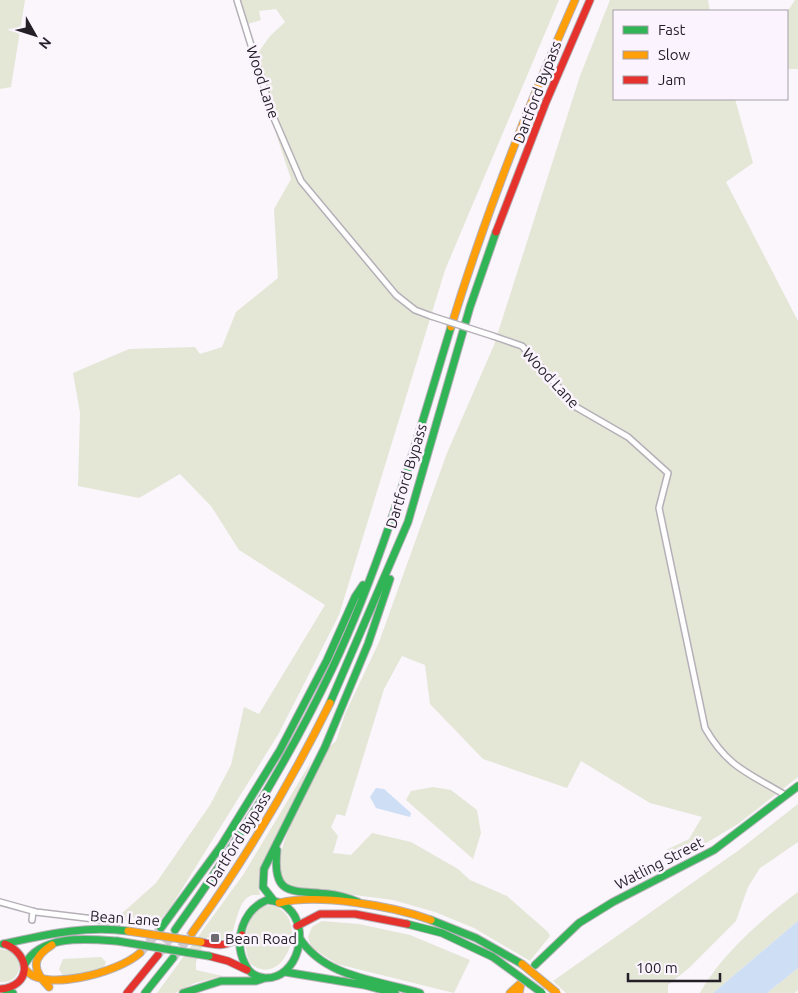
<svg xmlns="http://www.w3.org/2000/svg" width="798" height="993" font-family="Ubuntu,sans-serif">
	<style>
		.green { fill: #e4e6d6 }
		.water { fill: #cddef5 }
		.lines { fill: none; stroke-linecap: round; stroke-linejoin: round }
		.highway-tunnel { stroke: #cfcbd1; stroke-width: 9; stroke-dasharray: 9 4.5; stroke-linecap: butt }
		.street-casing { stroke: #b5b0b7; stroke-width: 8 }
		.fast-casing { stroke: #b5b0b7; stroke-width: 9 }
		.slow-casing { stroke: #b5b0b7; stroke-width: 9 }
		.jam-casing { stroke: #b5b0b7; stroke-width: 9 }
		.street { stroke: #fefeff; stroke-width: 5 }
		.fast { stroke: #30b455; stroke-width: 7 }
		.slow { stroke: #ff9f0a; stroke-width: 7 }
		.jam { stroke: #e5322d; stroke-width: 7 }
		.street-bridge-casing { stroke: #b5b0b7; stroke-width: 8; stroke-linecap: butt }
		.fast-bridge-casing { stroke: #b5b0b7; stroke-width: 9; stroke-linecap: butt }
		.slow-bridge-casing { stroke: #b5b0b7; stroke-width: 9; stroke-linecap: butt }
		.street-bridge { stroke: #fefeff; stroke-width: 5 }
		.fast-bridge { stroke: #30b455; stroke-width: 7 }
		.slow-bridge { stroke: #ff9f0a; stroke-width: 7 }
		.poi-dot { fill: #6f6a72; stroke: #fbf4fe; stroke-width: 2 }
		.labels { text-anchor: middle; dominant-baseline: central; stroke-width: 5; stroke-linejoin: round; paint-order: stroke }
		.street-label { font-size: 15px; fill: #241f27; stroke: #fbf4fe }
		.poi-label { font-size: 15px; fill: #241f27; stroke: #fbf4fe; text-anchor: start }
	</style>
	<rect width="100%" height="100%" fill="#faf6fc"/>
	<path class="green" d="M 0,0 L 25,0 L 11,87 L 0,89 Z
		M 240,0 L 559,0 L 445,270 L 339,615 L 279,733 L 172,905 L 155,927 L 152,927 L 131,916 L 126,921 L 121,920 L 120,915 L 156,883 L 210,805 L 231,765 L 244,707 L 259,714 L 325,605 L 239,550 L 211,506 L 180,474 L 139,498 L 78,486 L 80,413 L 73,373 L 129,349 L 195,347 L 200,354 L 222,347 L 236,312 L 278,278 L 274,209 L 291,179 L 252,61 L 270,36 L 285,22 L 276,9 L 259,11 L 261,20 L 248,24 Z
		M 610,0 L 708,0 L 710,11 L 614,11 L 614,99 L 735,99 L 753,163 L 726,182 L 798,321 L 798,777 L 738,824 L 691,852 L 666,850 L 689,839 L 702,817 L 650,803 L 581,761 L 567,788 L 483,759 L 430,704 L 425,665 L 402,656 L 384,689 L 345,816 L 337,814 L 331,827 L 338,836 L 333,853 L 351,855 L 372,833 L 411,842 L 458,869 L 470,880 L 507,896 L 548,932 L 550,936 L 530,961 L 474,928 L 435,912 L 393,900 L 293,887 L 281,878 C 269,852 317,774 328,748 L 336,741 L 345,714 L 379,642 L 447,453 L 494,345 L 580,76 Z
		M 795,0 L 798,0 L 798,69 L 787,69 L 787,12 Z
		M 312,760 L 258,884 L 260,895 C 258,895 255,895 253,895 C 237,898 237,927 230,936 L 221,940 L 207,937 L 196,962 L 196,970 L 223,976 L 195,983 L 175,993 L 157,993 L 243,875 Z
		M 433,787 L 451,790 L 477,810 L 481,833 L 473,859 L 406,800 L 411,791 Z
		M 798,804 L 798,842 L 760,868 L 748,887 L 736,921 L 689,968 L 668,985 L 668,993 L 566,993 L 553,981 L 739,850 Z
		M 798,892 L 798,921 L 713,993 L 700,993 C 720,956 764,917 798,892 Z
		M 270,905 C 314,914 284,993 250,963 C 241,944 245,908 270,905 Z
		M 322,921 L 359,924 L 410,935 L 470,960 L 454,993 L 337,964 L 311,947 L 308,937 L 312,927 Z
		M 0,949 L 12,951 C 26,963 19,984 0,982 Z
		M 101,957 L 106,962 L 102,973 L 82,981 L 66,981 L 59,969 L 63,959 Z
		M 798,968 L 798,990 L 795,993 L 767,993 Z"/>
	<path class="water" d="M 376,788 L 384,789 L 411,813 L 410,817 L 376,808 L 370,797 Z
		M 798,921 L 798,968 L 767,993 L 713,993 Z"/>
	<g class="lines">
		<path class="highway-tunnel" d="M 140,953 L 161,928
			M 158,955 L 175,931
			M 173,958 L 192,933"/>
		<g class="street-casing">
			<path id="street" d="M 237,0 L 273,116 L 301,181 L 396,295 L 415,310 L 431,316
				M 493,336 L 522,346 L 576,407 L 628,437 L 668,473 L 659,508 L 705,728 C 728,768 749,773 785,795
				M 0,902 L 36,912 L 119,922
				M 32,920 L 33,911"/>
		</g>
		<g class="fast-casing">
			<path id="fast" d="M 330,703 L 408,522 L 470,307 L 496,232
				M 277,850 C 272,897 291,890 328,894 C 339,895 348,898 358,902
				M 267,900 C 274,901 283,902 288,908 C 311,928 298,979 265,978 C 255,977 249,973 245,964 C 233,940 243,910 267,900 Z
				M 274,901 L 263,887 L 264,869 L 325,747 L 368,644 L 390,579
				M 431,920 L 476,938 L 522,964
				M 407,924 L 442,933 L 493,957
				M 161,928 L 221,846 L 280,750 L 327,660 L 355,597 L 363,585
				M 175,930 C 235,847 288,761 332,669 C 384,559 416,442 451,327
				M 299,937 C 324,978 378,980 420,993
				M 3,944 C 45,935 85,925 128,931
				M 25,964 C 41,934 88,939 117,941
				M 535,965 L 579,923 L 613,902 L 714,850 L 798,786
				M 285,972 L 364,985 L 395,993
				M 5,990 L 13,993
				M 145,993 L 173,958
				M 183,993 L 221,981 L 256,981 L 265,978"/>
		</g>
		<g class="slow-casing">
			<path id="slow" d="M 451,327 C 485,216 528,106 575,0
				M 279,903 C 318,893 393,906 431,920
				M 192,933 C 245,860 290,784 330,703
				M 25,969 C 41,993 118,973 140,953
				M 49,987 C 32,970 31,958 52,945
				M 510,993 L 521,983
				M 519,993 L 521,983"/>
		</g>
		<g class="jam-casing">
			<path id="jam" d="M 496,232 L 546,102 L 590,0
				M 297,926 L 320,914 L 355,914 L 407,924
				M 201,942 C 217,946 229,947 242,935
				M 209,956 L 228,961 L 247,970
				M 0,989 C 31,987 32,955 5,944
				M 127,993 L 158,955"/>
		</g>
		<use href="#street" class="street"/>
		<use href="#fast" class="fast"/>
		<use href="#slow" class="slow"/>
		<use href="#jam" class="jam"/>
		<g class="street-bridge-casing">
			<path id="street-bridge" d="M 431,316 L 493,336"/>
		</g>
		<g class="fast-bridge-casing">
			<path id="fast-bridge" d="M 117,941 L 209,956
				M 493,957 L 542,993"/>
		</g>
		<g class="slow-bridge-casing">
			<path id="slow-bridge" d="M 128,931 L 201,942
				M 522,964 L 557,993"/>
		</g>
		<use href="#street-bridge" class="street-bridge"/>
		<use href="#fast-bridge" class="fast-bridge"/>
		<use href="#slow-bridge" class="slow-bridge"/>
	</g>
	<rect class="poi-dot" x="210" y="933" width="10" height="10" rx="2.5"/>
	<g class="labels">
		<g class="street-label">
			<text transform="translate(263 82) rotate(72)">Wood Lane</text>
			<text transform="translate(537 92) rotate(-69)">Dartford Bypass</text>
			<text transform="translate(551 378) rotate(47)">Wood Lane</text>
			<text transform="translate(406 476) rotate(-73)">Dartford Bypass</text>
			<text transform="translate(238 839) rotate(-58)">Dartford Bypass</text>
			<text transform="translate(659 863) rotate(-27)">Watling Street</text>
			<text transform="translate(125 918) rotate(4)">Bean Lane</text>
		</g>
		<g class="poi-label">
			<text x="225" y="938">Bean Road</text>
		</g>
	</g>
	<rect x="613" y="10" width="175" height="90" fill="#fbf4fe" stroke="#a59fa8"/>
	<rect x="623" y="26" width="25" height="8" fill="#30b455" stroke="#a59fa8"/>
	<text x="658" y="35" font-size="15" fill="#241f27">Fast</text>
	<rect x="623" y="51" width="25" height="8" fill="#ff9f0a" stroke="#a59fa8"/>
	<text x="658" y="60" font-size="15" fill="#241f27">Slow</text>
	<rect x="623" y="76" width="25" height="8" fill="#e5322d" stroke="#a59fa8"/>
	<text x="658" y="85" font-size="15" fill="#241f27">Jam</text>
	<g transform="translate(35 35) rotate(129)" stroke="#fbf4fe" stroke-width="4" paint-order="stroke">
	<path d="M0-4L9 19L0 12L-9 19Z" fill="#241f27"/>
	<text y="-8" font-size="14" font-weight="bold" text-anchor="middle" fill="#241f27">N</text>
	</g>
	<path d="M628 973v8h92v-8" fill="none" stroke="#241f27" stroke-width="2.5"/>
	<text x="636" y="973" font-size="15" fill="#241f27" stroke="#fbf4fe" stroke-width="4" paint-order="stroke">100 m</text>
</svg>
